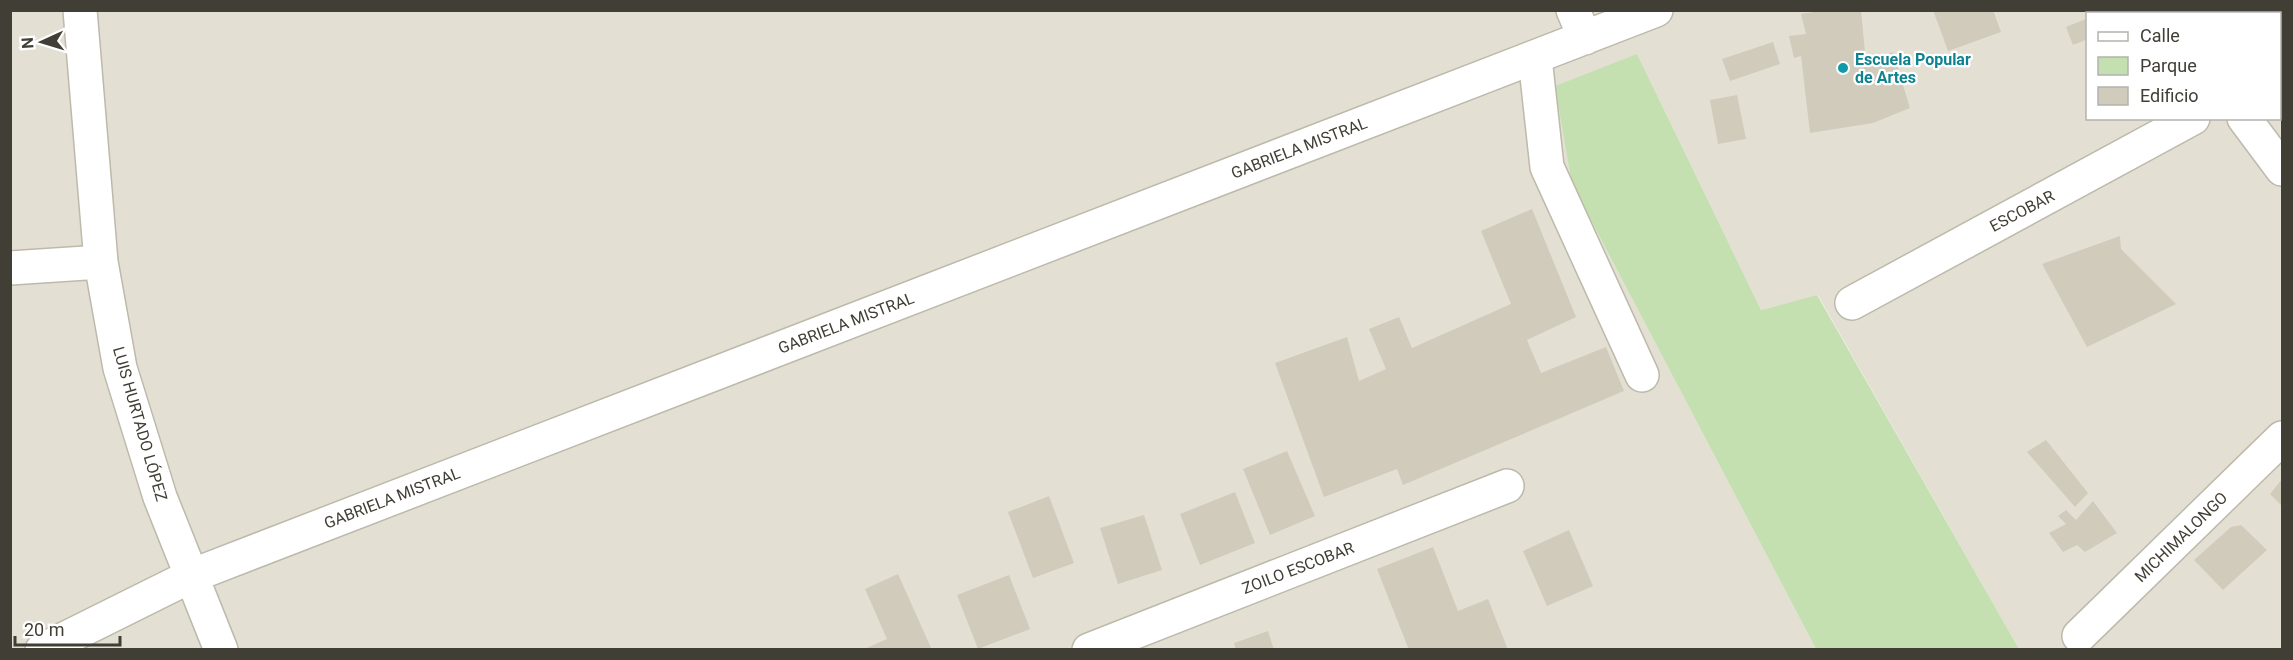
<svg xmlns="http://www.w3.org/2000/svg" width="2293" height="660" font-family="Roboto,sans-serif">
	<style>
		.residential { fill: #e3e0d3; fill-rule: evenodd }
		.green { fill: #c4e0b1 }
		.building { fill: #d0cbbb }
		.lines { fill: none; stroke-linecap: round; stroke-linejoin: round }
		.minor-casing { stroke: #bdb9ab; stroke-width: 36 }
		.minor { stroke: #fff; stroke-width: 33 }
		.culture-dot { fill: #0f9aa8; stroke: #fff; stroke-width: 2 }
		.labels { text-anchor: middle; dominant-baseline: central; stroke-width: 4.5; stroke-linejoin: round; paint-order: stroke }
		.culture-label { font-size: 16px; font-weight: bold; fill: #0d838f; stroke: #fff; text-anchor: start }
		.street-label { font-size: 16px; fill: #413e35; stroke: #fff }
	</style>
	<rect width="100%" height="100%" fill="#f0eee4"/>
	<path class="residential" d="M 10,11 L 2282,11 L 2282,649 L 2019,649 L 1818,295 L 1761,310 L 1637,54 L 1572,184 L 1816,649 L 11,649 ZM 2088,14 L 2280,14 L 2280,118 L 2088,118 Z"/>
	<path class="green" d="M 1637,54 L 1761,310 L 1817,295 L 2019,649 L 1816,649 L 1572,184 L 1555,86 Z"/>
	<path class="building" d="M 1827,10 L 1861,10 L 1866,63 L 1893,52 L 1910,108 L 1873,123 L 1810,133 L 1801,56 L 1794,58 L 1789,36 L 1806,34 L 1801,14 Z
		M 1933,10 L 1993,10 L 2001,32 L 1948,51 Z
		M 2087,10 L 2157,10 L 2158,11 L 2150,14 L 2088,14 Z
		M 2088,18 L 2088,39 L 2073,45 L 2066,27 Z
		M 1773,42 L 1780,64 L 1730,81 L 1722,59 Z
		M 1737,95 L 1746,139 L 1718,144 L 1710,100 Z
		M 1532,209 L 1576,317 L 1527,340 L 1541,373 L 1606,347 L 1624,391 L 1403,485 L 1397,469 L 1324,497 L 1275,363 L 1347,337 L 1359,381 L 1386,369 L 1369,329 L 1399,317 L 1412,348 L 1511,304 L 1481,231 Z
		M 2120,236 L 2121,249 L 2176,304 L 2087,347 L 2042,264 Z
		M 2046,440 L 2088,493 L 2075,507 L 2027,452 Z
		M 1287,451 L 1315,516 L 1270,535 L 1243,469 Z
		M 2282,479 L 2282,506 L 2270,494 Z
		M 1235,492 L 1255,543 L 1200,565 L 1180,514 Z
		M 1049,496 L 1074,563 L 1033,578 L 1008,512 Z
		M 2093,501 L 2117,533 L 2085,552 L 2077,545 L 2063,552 L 2049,533 L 2066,524 L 2058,516 L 2066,510 L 2076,520 Z
		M 1144,515 L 1162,570 L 1118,584 L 1100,528 Z
		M 2241,525 L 2267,550 L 2223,590 L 2194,560 L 2231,527 Z
		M 1569,530 L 1593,586 L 1547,606 L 1523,551 Z
		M 1433,547 L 1458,611 L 1488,599 L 1508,650 L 1409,650 L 1377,569 Z
		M 898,574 L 932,650 L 862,650 L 887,639 L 865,589 Z
		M 1009,575 L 1030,629 L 978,649 L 957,595 Z
		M 1268,631 L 1274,650 L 1236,650 L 1234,643 Z"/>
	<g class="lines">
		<g class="minor-casing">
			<path id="minor" d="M 80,10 L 101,262 L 120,368 L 160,497 L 221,650
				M 1573,10 L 1585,38
				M 2193,10 L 2194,14
				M 2243,10 L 2245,14
				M 1535,58 L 1547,167 L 1642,375
				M 2280,85 L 2282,90
				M 2244,118 L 2282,169
				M 10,268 L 101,262
				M 1852,303 L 2193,118
				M 2079,636 L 2282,438
				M 42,650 L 191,576 L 1656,10
				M 1089,650 L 1507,486"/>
		</g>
		<use href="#minor" class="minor"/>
	</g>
	<circle class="culture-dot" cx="1843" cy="68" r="6"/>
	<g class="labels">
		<g class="culture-label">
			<text x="1855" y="59">Escuela Popular<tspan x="1855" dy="18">de Artes</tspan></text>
		</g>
		<g class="street-label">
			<text transform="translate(1299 148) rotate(-21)">GABRIELA MISTRAL</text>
			<text transform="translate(2022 211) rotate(-28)">ESCOBAR</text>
			<text transform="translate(846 323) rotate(-21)">GABRIELA MISTRAL</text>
			<text transform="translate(140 424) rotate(74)">LUIS HURTADO LÓPEZ</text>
			<text transform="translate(392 498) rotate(-21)">GABRIELA MISTRAL</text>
			<text transform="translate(2181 537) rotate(-44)">MICHIMALONGO</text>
			<text transform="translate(1298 568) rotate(-21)">ZOILO ESCOBAR</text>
		</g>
	</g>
	<rect width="2293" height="660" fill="none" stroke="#413e35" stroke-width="24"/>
	<rect x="2086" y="12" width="195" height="108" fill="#ffffff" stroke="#b3b2ae" stroke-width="1.5"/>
	<rect x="2098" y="32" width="30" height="9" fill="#ffffff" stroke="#b3b2ae" stroke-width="1.5"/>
	<text x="2140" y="42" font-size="18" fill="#413e35">Calle</text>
	<rect x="2098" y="57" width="30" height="18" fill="#c4e0b1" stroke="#b3b2ae" stroke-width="1.5"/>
	<text x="2140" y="72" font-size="18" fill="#413e35">Parque</text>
	<rect x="2098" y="87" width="30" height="18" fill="#d0cbbb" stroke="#b3b2ae" stroke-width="1.5"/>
	<text x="2140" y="102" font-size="18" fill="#413e35">Edificio</text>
	<g transform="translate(42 42) rotate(266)" stroke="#ffffff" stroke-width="4.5" paint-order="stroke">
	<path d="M0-4.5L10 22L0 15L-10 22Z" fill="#413e35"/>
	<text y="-9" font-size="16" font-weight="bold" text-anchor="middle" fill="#413e35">N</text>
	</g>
	<path d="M15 636v9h105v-9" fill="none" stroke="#413e35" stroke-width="3"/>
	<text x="24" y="636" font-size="18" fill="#413e35" stroke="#ffffff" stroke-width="4.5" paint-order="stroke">20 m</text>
</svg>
